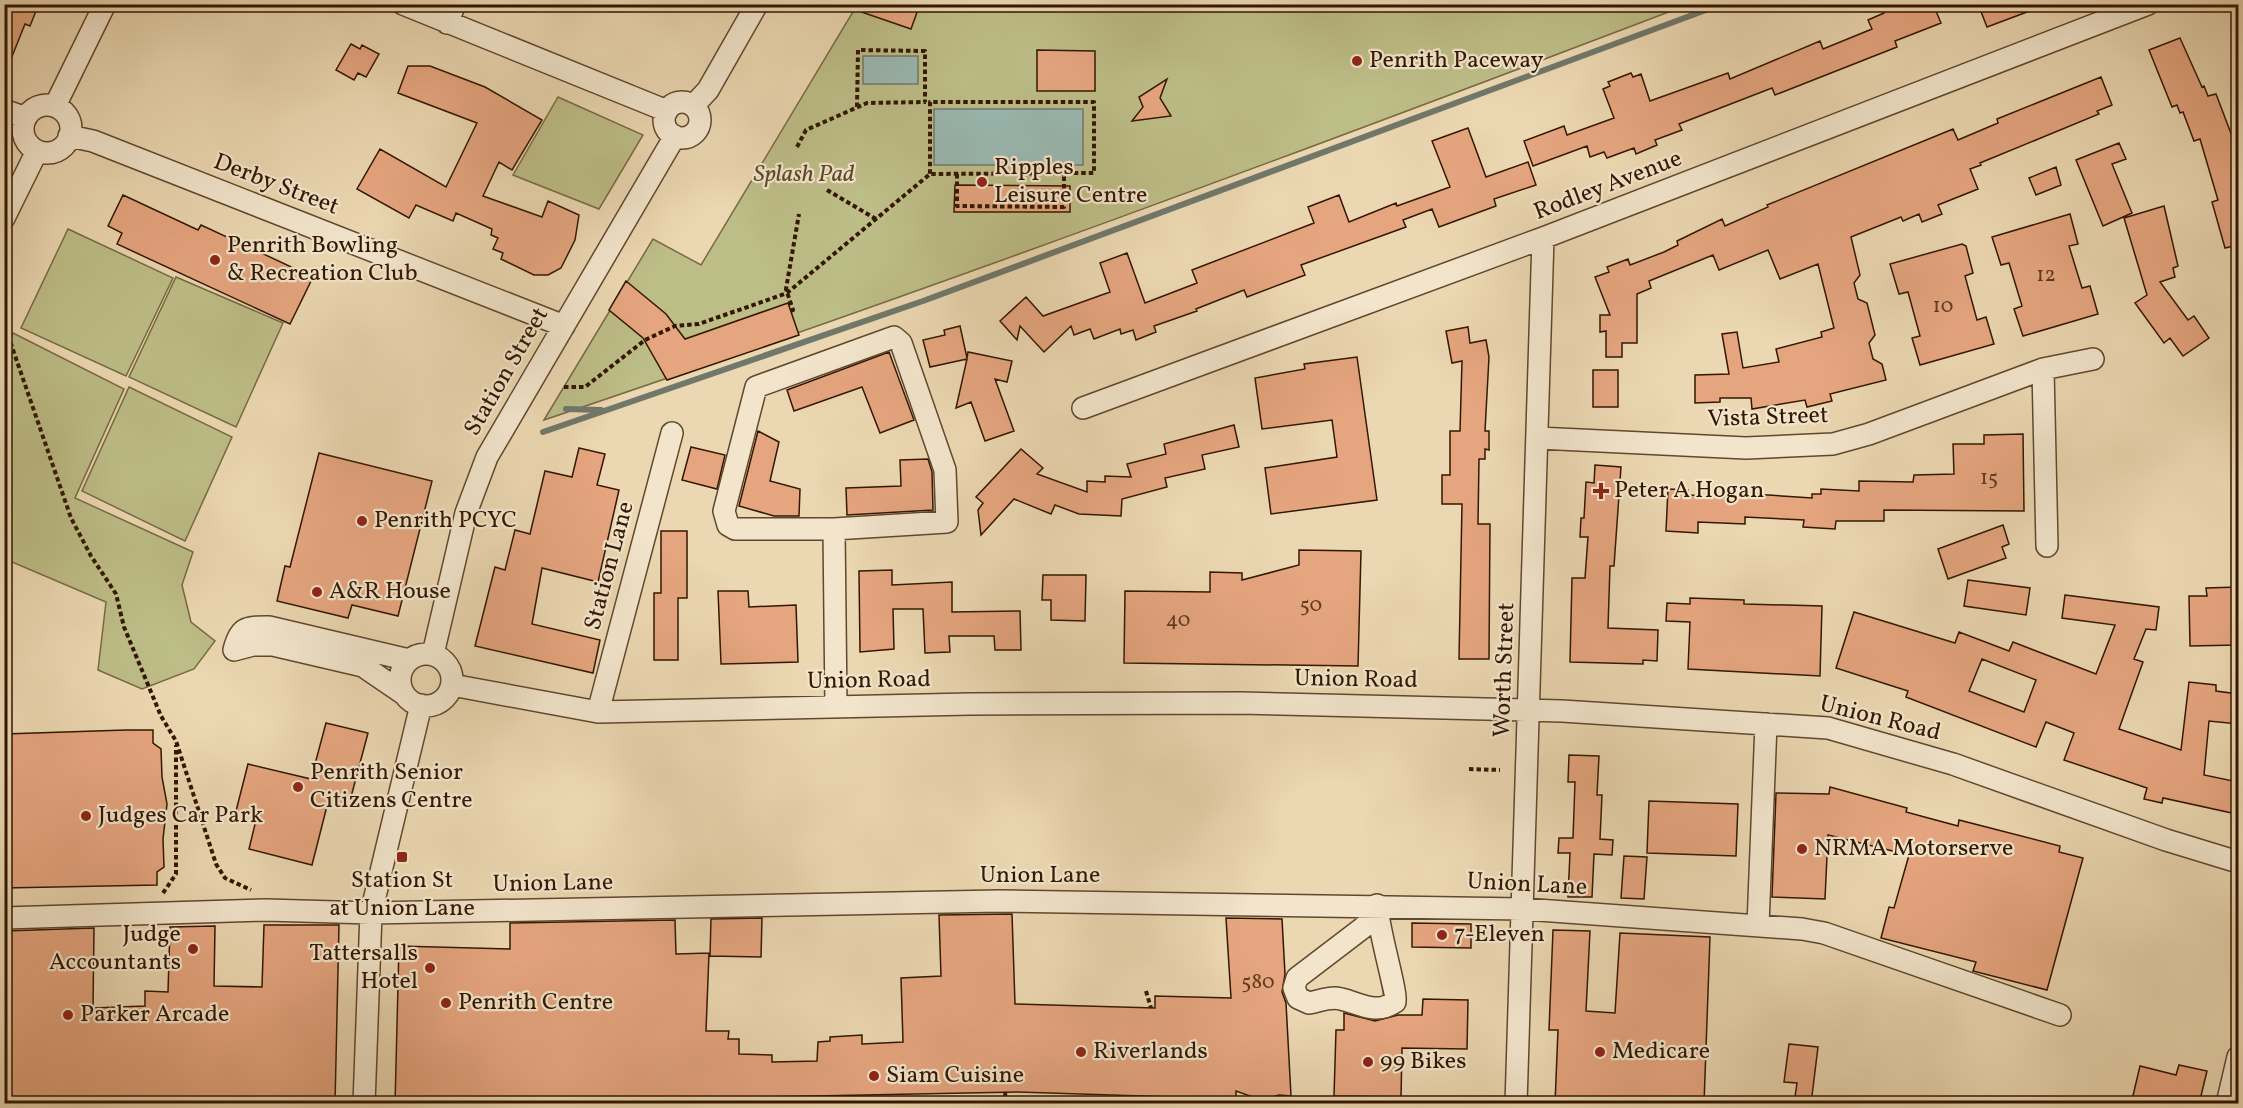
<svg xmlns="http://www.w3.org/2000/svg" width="2243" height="1108" font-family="Vollkorn,serif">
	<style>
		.green { fill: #bdbd87; stroke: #786a44; stroke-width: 1.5 }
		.water { fill: #99b8b1; stroke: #70786b; stroke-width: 1.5 }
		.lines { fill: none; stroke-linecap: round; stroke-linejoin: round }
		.stream { stroke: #70786b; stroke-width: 6 }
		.building { fill: #e5a57f; stroke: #331701; stroke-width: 1.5; fill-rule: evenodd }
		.minor-casing { stroke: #61472d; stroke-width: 24 }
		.path { stroke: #331701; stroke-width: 4; stroke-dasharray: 4.5 3; stroke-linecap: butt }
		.minor { stroke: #f2e5cc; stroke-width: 21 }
		.poi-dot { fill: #8f2418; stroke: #f2e5cc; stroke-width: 2 }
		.labels { text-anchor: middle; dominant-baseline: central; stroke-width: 4.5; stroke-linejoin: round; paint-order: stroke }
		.number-label { font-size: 21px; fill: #603a20 }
		.poi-label { font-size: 24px; fill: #331701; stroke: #f2e5cc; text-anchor: start }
		.park-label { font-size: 24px; font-style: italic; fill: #5c4929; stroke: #f2e5cc }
		.street-label { font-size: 24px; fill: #331701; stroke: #f2e5cc }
	</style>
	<rect width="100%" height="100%" fill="#ebd7b1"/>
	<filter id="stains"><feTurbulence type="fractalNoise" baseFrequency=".00333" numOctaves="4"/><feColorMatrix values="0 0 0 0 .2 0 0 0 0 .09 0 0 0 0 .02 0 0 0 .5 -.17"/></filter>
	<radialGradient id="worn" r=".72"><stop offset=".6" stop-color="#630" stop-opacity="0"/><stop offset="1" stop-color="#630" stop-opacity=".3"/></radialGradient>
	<path class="green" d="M 857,5 L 1687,5 C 1309,149 928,291 544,420 L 653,239 L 701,265 Z
		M 558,97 L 643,135 L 599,209 L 513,175 Z
		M 68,229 L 173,278 L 126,376 L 21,328 Z
		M 176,277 L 283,323 L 236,427 L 129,377 Z
		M 13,333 L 124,389 L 75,498 L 193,552 L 182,585 L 191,622 L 215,641 L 194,669 L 142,689 L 98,670 L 106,602 L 5,559 L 4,350 Z
		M 129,387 L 232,437 L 185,541 L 82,491 Z
		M 1006,1100 L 1117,1103 L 886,1103 Z"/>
	<path class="water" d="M 863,56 L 918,56 L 918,84 L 863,84 Z
		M 934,109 L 1083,109 L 1083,165 L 934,165 Z"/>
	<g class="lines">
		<path class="stream" d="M 566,409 L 601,410
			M 543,432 L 923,301 L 1722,4"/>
	</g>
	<path class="building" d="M 4,4 L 20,4 L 36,11 L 30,26 L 25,24 L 5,74 Z
		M 848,4 L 920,4 L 911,29 L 847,7 Z
		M 1881,4 L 1933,4 L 1941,23 L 1895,41 L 1897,47 L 1775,95 L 1772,88 L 1679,124 L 1682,130 L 1655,140 L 1657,145 L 1636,154 L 1634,148 L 1607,158 L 1604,152 L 1590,157 L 1587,146 L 1533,166 L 1524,141 L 1564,126 L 1567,135 L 1614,118 L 1603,89 L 1610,86 L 1608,82 L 1631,73 L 1633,77 L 1641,74 L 1650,101 L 1728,73 L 1730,79 L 1820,41 L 1823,49 L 1872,29 L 1868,20 L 1884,13 Z
		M 1978,4 L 2043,4 L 2043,6 L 1987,27 Z
		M 2180,38 L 2202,87 L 2204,86 L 2208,96 L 2216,94 L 2238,152 L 2238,245 L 2225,248 L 2212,202 L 2218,200 L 2200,139 L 2194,141 L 2183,112 L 2180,113 L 2177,105 L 2172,107 L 2149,50 Z
		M 351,44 L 360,49 L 362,45 L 379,54 L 366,77 L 358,73 L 354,80 L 336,70 Z
		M 1037,50 L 1095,51 L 1095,91 L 1037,91 Z
		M 408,66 L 430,66 L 485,87 L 542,120 L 512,170 L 499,162 L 483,196 L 542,217 L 548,201 L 579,215 L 575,240 L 561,268 L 548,275 L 534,275 L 501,259 L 503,253 L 493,249 L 498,238 L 491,235 L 492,229 L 456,213 L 453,221 L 416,205 L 409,218 L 357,189 L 380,149 L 446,187 L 477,123 L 398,93 Z
		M 2101,77 L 2112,105 L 2097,111 L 2099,114 L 1980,163 L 1981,165 L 1970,169 L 1978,189 L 1938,205 L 1942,214 L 1922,222 L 1919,214 L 1903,221 L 1901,217 L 1851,237 L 1860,275 L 1854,283 L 1858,299 L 1867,303 L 1875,335 L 1869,343 L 1873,359 L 1882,364 L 1886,380 L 1830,394 L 1832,401 L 1807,407 L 1805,400 L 1752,409 L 1751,398 L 1720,398 L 1720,402 L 1695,403 L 1695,375 L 1729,374 L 1722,334 L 1737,332 L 1743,368 L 1779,362 L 1776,349 L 1822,337 L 1821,332 L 1834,328 L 1818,264 L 1780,279 L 1768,250 L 1719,270 L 1713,255 L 1649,281 L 1651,288 L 1637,294 L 1637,343 L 1622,343 L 1622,357 L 1606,357 L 1606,331 L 1600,332 L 1600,315 L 1610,315 L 1595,277 L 1609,272 L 1607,267 L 1628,259 L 1630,265 L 1664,252 L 1678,245 L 1677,241 L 1722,219 L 1725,226 L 1768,207 L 1767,205 L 1953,129 L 1958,140 L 1998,123 L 1997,119 Z
		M 1167,79 L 1160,98 L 1171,116 L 1132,121 L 1143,107 L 1139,97 Z
		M 1468,128 L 1486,177 L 1528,162 L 1536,185 L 1494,199 L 1496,206 L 1439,227 L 1432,209 L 1403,220 L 1406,227 L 1301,265 L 1305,275 L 1247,297 L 1244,290 L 1196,309 L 1197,311 L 1154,326 L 1156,332 L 1136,340 L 1133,330 L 1121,334 L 1120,329 L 1094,339 L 1090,329 L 1074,335 L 1071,326 L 1044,352 L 1020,326 L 1017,340 L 1000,321 L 1026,297 L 1043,316 L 1110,292 L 1100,263 L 1127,253 L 1145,303 L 1197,283 L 1192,270 L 1314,223 L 1308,207 L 1339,195 L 1349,222 L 1396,203 L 1397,206 L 1450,187 L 1432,141 Z
		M 2119,143 L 2126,159 L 2112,164 L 2132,213 L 2103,226 L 2076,160 Z
		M 2056,167 L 2061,185 L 2036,195 L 2029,178 Z
		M 955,185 L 1070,186 L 1070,212 L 954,212 Z
		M 123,195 L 198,230 L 201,225 L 313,277 L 290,324 L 117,244 L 122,233 L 108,226 Z
		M 2164,206 L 2178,266 L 2173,268 L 2175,277 L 2160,282 L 2188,320 L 2194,316 L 2209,338 L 2183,356 L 2170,338 L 2164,343 L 2135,303 L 2147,295 L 2124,218 Z
		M 2070,214 L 2078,244 L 2069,246 L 2082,288 L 2090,286 L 2098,314 L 2023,336 L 2014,309 L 2022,306 L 2009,263 L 2001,265 L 1992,237 Z
		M 1962,244 L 1966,246 L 1973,273 L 1965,276 L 1977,320 L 1986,317 L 1994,344 L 1920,365 L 1912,338 L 1920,336 L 1908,292 L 1899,294 L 1890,264 Z
		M 626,281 L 666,314 L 685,339 L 788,303 L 799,335 L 667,380 L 643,338 L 609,310 Z
		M 960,326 L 967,358 L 968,352 L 1012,361 L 1007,382 L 995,379 L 1014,431 L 985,441 L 971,402 L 956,408 L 967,359 L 930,367 L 923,340 L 945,335 L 944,330 Z
		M 1468,327 L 1470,343 L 1486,340 L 1489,357 L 1485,431 L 1489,431 L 1489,450 L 1485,449 L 1485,459 L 1479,459 L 1478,524 L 1490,524 L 1489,659 L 1459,659 L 1462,504 L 1442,504 L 1442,475 L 1450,475 L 1450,431 L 1460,431 L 1462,361 L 1452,363 L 1446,331 Z
		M 889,352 L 914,420 L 880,433 L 862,387 L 794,411 L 787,390 Z
		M 1357,357 L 1377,500 L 1271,514 L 1265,468 L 1337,457 L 1332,420 L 1262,429 L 1255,378 L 1305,369 L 1304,364 Z
		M 1593,370 L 1618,370 L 1618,407 L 1593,407 Z
		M 1234,425 L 1239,447 L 1202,455 L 1205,469 L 1165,478 L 1167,487 L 1122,499 L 1121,516 L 1079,514 L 1055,505 L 1051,514 L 1014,499 L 981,535 L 978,510 L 983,503 L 976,497 L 1021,449 L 1043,468 L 1037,474 L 1087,492 L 1087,481 L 1105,482 L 1105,476 L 1131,477 L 1127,464 L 1166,454 L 1164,444 Z
		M 758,431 L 779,442 L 770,481 L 800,489 L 799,516 L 774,516 L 739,506 Z
		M 2023,434 L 2024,511 L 1884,510 L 1884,521 L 1836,521 L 1835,529 L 1803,527 L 1804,520 L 1745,517 L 1745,524 L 1698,522 L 1698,533 L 1666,531 L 1668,489 L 1688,490 L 1688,495 L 1753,498 L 1753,494 L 1812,498 L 1812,494 L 1821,494 L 1821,489 L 1859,491 L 1859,481 L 1913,482 L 1914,475 L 1954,474 L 1953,444 L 1984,444 L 1984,435 Z
		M 691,447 L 725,455 L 717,489 L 682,480 Z
		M 579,448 L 605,454 L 597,485 L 619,490 L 598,582 L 542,568 L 532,624 L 600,640 L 593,673 L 475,646 L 495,567 L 505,570 L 515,530 L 530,534 L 545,471 L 572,477 Z
		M 319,453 L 432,481 L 398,616 L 352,605 L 348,618 L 277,601 L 285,566 L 290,567 Z
		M 928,459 L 932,472 L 933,510 L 847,515 L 846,488 L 901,486 L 900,460 Z
		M 1595,465 L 1621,467 L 1614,566 L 1610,566 L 1608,628 L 1658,630 L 1657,661 L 1643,660 L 1643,664 L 1570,662 L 1572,578 L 1585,578 L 1588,537 L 1580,537 L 1581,518 L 1584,518 L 1586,482 L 1594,483 Z
		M 2003,525 L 2009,544 L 2002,547 L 2006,558 L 1948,579 L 1938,549 Z
		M 661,531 L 687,531 L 687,598 L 678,598 L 678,660 L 654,660 L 654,593 L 661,593 Z
		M 1299,550 L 1361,551 L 1358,666 L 1124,663 L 1125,591 L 1210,592 L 1210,572 L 1242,573 L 1242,580 L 1299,565 Z
		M 892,570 L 892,585 L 952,582 L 952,612 L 1020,611 L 1021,650 L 995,650 L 994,636 L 949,636 L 950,652 L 925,653 L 923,609 L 893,609 L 894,649 L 860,652 L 859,571 Z
		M 1043,575 L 1086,575 L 1085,621 L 1051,620 L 1051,600 L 1042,600 Z
		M 1968,580 L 2030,588 L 2026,615 L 1964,606 Z
		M 2238,587 L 2238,645 L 2190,646 L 2189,596 L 2207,596 L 2206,588 Z
		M 718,591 L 748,591 L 749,607 L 796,605 L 798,662 L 721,664 Z
		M 2065,595 L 2159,607 L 2156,630 L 2146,629 L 2134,659 L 2143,662 L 2119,729 L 2181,750 L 2189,682 L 2216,685 L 2216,691 L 2238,694 L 2238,724 L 2209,721 L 2204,775 L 2238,782 L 2232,813 L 2163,798 L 2162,803 L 2144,799 L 2147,788 L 2064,760 L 2074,733 L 2046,722 L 2036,747 L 1906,697 L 1908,691 L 1836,668 L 1854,612 L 1955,643 L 1959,632 L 2009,651 L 2013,642 L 2096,674 L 2115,625 L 2062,618 ZM 1982,659 L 2036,680 L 2024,712 L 1969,691 Z
		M 1690,598 L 1744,600 L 1744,604 L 1822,606 L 1820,676 L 1688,669 L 1690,622 L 1666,621 L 1667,603 L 1690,604 Z
		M 326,723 L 368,733 L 351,797 L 344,795 L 342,805 L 328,802 L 312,865 L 249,849 L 257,816 L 236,811 L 248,764 L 311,779 Z
		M 126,730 L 153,730 L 153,743 L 161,749 L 162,777 L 167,804 L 163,839 L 164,867 L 157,872 L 157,885 L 4,888 L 4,734 Z
		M 1569,755 L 1599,756 L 1597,795 L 1602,795 L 1600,839 L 1613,840 L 1612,855 L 1594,854 L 1592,897 L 1568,897 L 1570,853 L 1558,853 L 1559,838 L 1573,838 L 1575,782 L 1568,782 Z
		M 1830,787 L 1907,808 L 1906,812 L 1958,826 L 1959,820 L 2060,846 L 2059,852 L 2083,858 L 2047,990 L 1973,971 L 1976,962 L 1881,938 L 1889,907 L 1894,908 L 1909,855 L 1828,835 L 1825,899 L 1772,897 L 1776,793 L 1829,794 Z
		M 1649,801 L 1738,804 L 1736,856 L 1647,853 Z
		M 1624,856 L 1647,857 L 1644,899 L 1621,898 Z
		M 1012,914 L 1015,1004 L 1155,1008 L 1155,996 L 1231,998 L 1226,918 L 1282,919 L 1285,974 L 1282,992 L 1286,1003 L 1291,1096 L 1279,1095 L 1261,1100 L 1236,1091 L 1236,1099 L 1018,1092 L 395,1104 L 399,946 L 510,949 L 510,923 L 675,920 L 676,954 L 709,953 L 706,1031 L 729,1031 L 728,1039 L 739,1039 L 739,1054 L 772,1055 L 772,1062 L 817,1061 L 818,1042 L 830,1041 L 830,1037 L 862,1035 L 862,1044 L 903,1042 L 901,978 L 941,976 L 939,915 Z
		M 762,918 L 761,957 L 710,956 L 711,919 Z
		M 1412,923 L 1471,924 L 1471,948 L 1412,947 Z
		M 264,925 L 339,925 L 335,1104 L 4,1104 L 4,931 L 94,928 L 93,1008 L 145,1006 L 145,991 L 168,992 L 170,927 L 215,926 L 214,986 L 262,987 Z
		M 1553,930 L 1590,931 L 1586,1011 L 1615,1013 L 1620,933 L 1710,937 L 1704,1104 L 1555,1104 L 1558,1030 L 1549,1030 Z
		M 1423,999 L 1468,1000 L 1467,1049 L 1402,1048 L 1401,1097 L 1334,1096 L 1336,1030 L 1344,1030 L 1344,1013 L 1375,1021 L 1398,1015 L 1422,1015 Z
		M 1789,1044 L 1818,1047 L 1811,1104 L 1794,1104 L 1797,1083 L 1784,1082 Z
		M 2179,1065 L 2207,1071 L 2199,1104 L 2131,1104 L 2140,1066 L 2176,1075 Z"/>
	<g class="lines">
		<g class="minor-casing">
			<path id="minor" d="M 403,4 L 667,111
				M 447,23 L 455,4
				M664 120a18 18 0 1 1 36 0a18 18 0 1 1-36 0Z
				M23 129a24 24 0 1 1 48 0a24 24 0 1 1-48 0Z
				M 55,106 L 105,4
				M 693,106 L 708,90 L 757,4
				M 4,110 L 26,118
				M 69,136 L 93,141 L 564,326
				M 4,218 L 37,151
				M 894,337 L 901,343 L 945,470 L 947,522 L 834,529 L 735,529 L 728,525 L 724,511 L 756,387 Z
				M 2043,369 L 2047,546
				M 1083,408 L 1543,238 L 2148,4
				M 1538,438 L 1746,448 L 1833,444 L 1869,434 L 2043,369 L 2093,359
				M 834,529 L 836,707
				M400 680a26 26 0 1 1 52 0a26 26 0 1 1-52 0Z
				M 433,654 L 466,513 L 487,457 L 675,136
				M 452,685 L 598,712 L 970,704 L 1240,703 L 1562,711 L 1828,728 L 1953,764 L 2166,840 L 2238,862
				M 404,694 L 363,666 L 273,645 L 253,645 L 234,650 C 240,626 247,627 269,627 L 409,660
				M 598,712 L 672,433
				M 1377,917 L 1297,978 L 1294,988 L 1298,998 L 1309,1003 C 1320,1001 1330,996 1341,999 C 1362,1004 1375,1015 1395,1002 C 1398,995 1377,925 1377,905
				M 4,918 L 266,910 L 371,913 L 999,901 L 1523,909 L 1802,929 L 1824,933 L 2060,1015
				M 1758,925 L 1766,724
				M 364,1104 L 371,913 L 421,705
				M 1516,1104 L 1543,238
				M 2227,1104 L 2238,1057"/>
		</g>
		<path class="path" d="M 857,107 L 858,50 L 925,51 L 925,102
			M 797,147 L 806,130 L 867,103 L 926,102
			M 957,174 L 957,206 L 1064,207 L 1064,174
			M 827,190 L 876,219
			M 791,311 L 793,310 L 786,289 L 799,214
			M 4,338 L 11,344 L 71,518 L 91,556 L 116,594 L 124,627 L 161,716 L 176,741 L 216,864 L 225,878 L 251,890
			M 564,387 L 585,387 L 645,340 L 675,326 L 699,324 L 787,293 L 930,174 L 1094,173 L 1094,102 L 930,102 L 930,174
			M 1469,769 L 1500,770
			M 163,893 L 176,874 L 176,745
			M 1146,991 L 1151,1008
			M 1005,1092 L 1006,1104
			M 1148,1104 L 1148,1096"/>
		<use href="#minor" class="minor"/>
	</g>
	<g class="poi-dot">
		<circle cx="1357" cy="61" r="6"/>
		<circle cx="982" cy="182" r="6"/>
		<circle cx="215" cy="260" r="6"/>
		<path d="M1598 482h6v6h6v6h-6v6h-6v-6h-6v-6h6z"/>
		<circle cx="362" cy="521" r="6"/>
		<circle cx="317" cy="592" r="6"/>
		<circle cx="298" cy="787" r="6"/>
		<circle cx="86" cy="816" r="6"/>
		<circle cx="1802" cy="849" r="6"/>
		<rect x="396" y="851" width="12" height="12" rx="3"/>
		<circle cx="1442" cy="935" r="6"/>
		<circle cx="193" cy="949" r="6"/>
		<circle cx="430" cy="968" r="6"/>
		<circle cx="446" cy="1003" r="6"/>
		<circle cx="68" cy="1015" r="6"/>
		<circle cx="1081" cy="1052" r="6"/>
		<circle cx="1600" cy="1052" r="6"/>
		<circle cx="1368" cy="1062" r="6"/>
		<circle cx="874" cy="1076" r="6"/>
	</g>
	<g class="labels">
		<g class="number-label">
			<text x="2046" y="275">12</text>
			<text x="1943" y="306">10</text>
			<text x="1989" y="478">15</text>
			<text x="1311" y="605">50</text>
			<text x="1178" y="620">40</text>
			<text x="1258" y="982">580</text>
		</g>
		<g class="poi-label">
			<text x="1369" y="61">Penrith Paceway</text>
			<text x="994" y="168">Ripples<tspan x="994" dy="28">Leisure Centre</tspan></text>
			<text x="227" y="246">Penrith Bowling<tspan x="227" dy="28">&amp; Recreation Club</tspan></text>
			<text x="1614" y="491">Peter A Hogan</text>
			<text x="374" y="521">Penrith PCYC</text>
			<text x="329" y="592">A&amp;R House</text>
			<text x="310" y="773">Penrith Senior<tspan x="310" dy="28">Citizens Centre</tspan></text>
			<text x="98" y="816">Judges Car Park</text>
			<text x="1814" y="849">NRMA Motorserve</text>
			<text x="402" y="881" text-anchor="middle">Station St<tspan x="402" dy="28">at Union Lane</tspan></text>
			<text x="181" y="935" text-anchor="end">Judge<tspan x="181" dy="28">Accountants</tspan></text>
			<text x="1454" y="935">7-Eleven</text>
			<text x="418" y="954" text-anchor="end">Tattersalls<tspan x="418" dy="28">Hotel</tspan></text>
			<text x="458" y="1003">Penrith Centre</text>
			<text x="80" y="1015">Parker Arcade</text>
			<text x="1093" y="1052">Riverlands</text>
			<text x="1612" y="1052">Medicare</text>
			<text x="1380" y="1062">99 Bikes</text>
			<text x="886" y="1076">Siam Cuisine</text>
		</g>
		<g class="park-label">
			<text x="804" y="175">Splash Pad</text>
		</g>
		<g class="street-label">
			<text transform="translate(276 185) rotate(21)">Derby Street</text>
			<text transform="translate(1608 186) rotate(-21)">Rodley Avenue</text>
			<text transform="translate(507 372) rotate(-60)">Station Street</text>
			<text transform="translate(1768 418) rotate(-2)">Vista Street</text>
			<text transform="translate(610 566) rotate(-75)">Station Lane</text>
			<text transform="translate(1505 670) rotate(-88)">Worth Street</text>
			<text transform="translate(1356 680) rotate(1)">Union Road</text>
			<text transform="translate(869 681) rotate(-1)">Union Road</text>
			<text transform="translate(1880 719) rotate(14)">Union Road</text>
			<text x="1040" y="876">Union Lane</text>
			<text transform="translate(553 884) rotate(-1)">Union Lane</text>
			<text transform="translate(1527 885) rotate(3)">Union Lane</text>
		</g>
	</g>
	<rect width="2243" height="1108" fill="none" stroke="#ebd7b1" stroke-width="24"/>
	<rect x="6" y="6" width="2231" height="1096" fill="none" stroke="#331701" stroke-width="3"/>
	<rect x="12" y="12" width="2219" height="1084" fill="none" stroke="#331701" stroke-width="1.5"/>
	<rect width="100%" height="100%" filter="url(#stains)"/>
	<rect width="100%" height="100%" fill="url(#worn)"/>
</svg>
